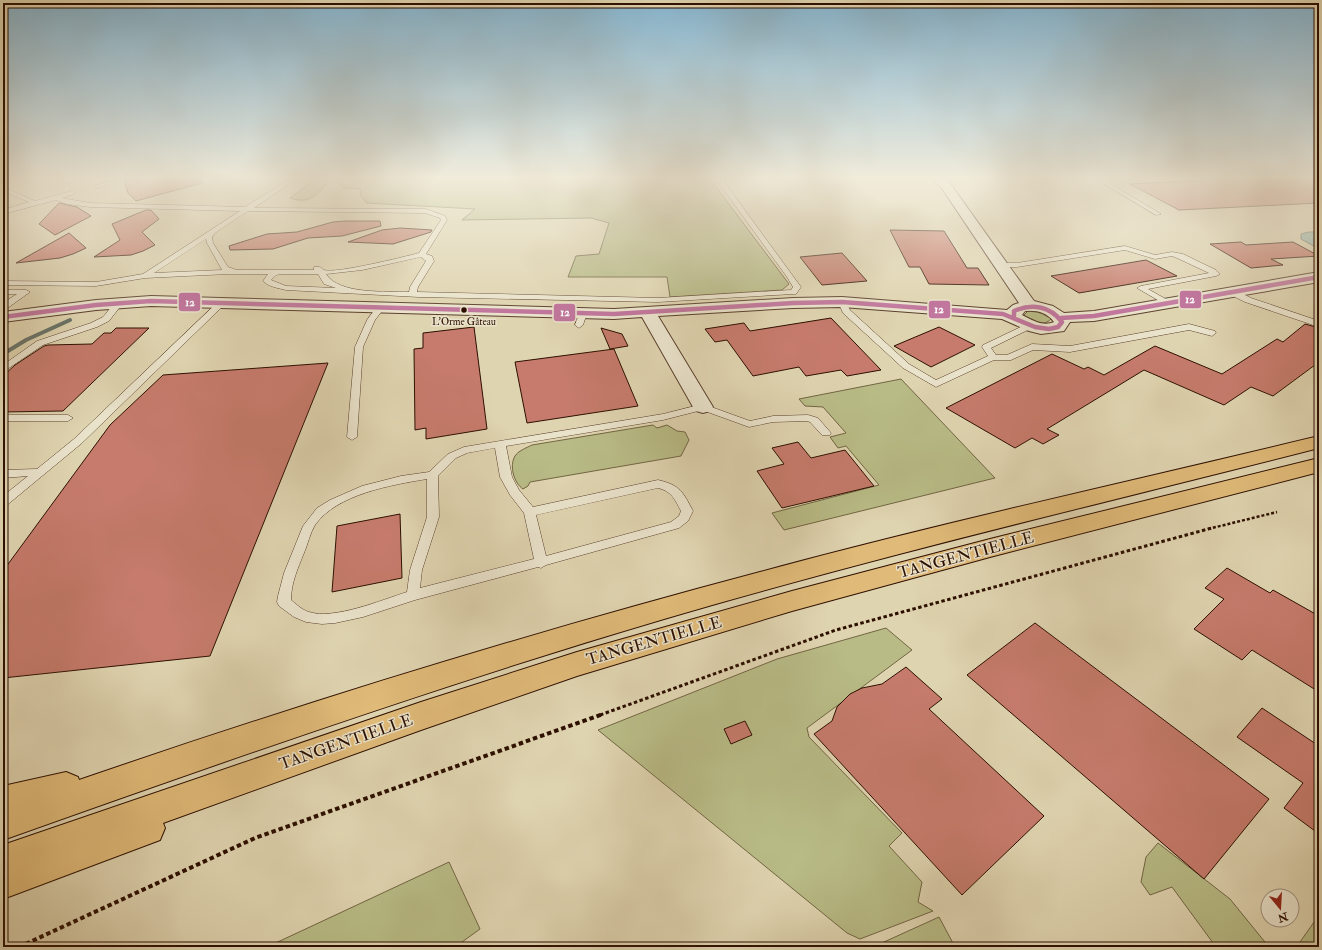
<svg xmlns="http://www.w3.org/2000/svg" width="1322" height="950" font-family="'IM FELL Double Pica',serif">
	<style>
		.green { fill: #b8bb86; stroke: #726543 }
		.water { fill: #93b8af; stroke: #6a7469 }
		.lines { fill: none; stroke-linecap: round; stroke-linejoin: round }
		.stream { stroke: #6a7469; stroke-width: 4 }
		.building { fill: #c67b6c; stroke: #2d0f00 }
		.service-casing { stroke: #5a402c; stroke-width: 1 }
		.minor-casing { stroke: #5a402c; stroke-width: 2 }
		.trunk-casing { stroke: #2d0f00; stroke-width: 2 }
		.path-far2 { stroke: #2d0f00; stroke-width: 2.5; stroke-dasharray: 3 2; stroke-linecap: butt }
		.path-far1 { stroke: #2d0f00; stroke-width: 3; stroke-dasharray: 3.5 2.5; stroke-linecap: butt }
		.path { stroke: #2d0f00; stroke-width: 4; stroke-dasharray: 4.5 3; stroke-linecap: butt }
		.service { fill: #eae3cc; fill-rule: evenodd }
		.minor { fill: #eae3cc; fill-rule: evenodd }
		.trunk { fill: #e0ba78; fill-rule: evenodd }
		.bus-1-casing { stroke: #eae3cc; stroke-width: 7 }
		.bus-1 { stroke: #c1779d; stroke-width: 4.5 }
		.bus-dot { fill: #2d0f00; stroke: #eae3cc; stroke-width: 1.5 }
		.labels { text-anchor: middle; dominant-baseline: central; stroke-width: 3; stroke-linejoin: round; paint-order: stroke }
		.far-bus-label { font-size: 10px; fill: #2d0f00; stroke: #eae3cc }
		.near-street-label { font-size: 16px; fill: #2d0f00; stroke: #eae3cc }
		.line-badge { stroke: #eae3cc; stroke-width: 1.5 }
		.badge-label { font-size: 11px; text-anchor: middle; font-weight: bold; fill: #fff }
	</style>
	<rect width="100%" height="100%" fill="#dfd4b0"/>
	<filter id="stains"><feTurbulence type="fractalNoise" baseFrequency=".005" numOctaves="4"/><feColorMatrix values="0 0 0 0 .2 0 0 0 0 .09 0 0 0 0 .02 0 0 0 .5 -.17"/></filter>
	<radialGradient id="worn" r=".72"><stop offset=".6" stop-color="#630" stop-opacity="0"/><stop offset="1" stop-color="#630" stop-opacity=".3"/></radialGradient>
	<path class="green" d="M 316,179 L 330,179 C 319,194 310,205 290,198 Z
		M 332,179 L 710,179 L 789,284 L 782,290 L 670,297 L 667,277 L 568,277 L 576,256 L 599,254 L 609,223 L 591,218 L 462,220 L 475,209 L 367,203 L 361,196 L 360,189 L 345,188 Z
		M 1028,311 C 1037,310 1046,312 1051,319 C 1044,327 1030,322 1024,315 Z
		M 901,379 L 995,478 L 784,530 L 772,513 L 879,485 L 846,446 L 838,448 L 830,437 L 846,433 L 823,407 L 805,406 L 799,399 Z
		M 653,425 L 657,428 L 667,425 L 677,431 L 685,432 L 689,440 L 681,456 L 530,482 L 528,486 L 523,489 C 514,483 509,466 515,456 C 518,451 526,448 532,445 Z
		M 886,628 L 912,650 L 807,728 L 809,737 L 902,833 L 889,846 L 922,882 L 918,902 L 933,911 L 860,939 L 847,933 L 598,730 L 777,659 Z
		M 1158,843 L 1230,899 L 1269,947 L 1216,947 L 1172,887 L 1150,895 L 1141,882 L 1146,857 Z
		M 449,862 L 480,929 L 455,947 L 267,947 Z
		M 1319,915 L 1319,947 L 1305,947 L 1300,942 Z
		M 939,917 L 955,947 L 873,947 Z"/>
	<path class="water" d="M 1309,232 L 1319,232 L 1319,249 L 1301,239 L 1301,234 Z"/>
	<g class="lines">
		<path class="stream" d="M 3,354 L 26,340 L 70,320"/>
	</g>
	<path class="building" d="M 127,179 L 202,179 L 202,183 L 136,201 L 128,193 L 124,181 Z
		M 1223,179 L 1319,179 L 1319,203 L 1179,210 L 1130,184 Z
		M 59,203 L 77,207 L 91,216 L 55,235 L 39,224 Z
		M 146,210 L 151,210 L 159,219 L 142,232 L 155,245 L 143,251 L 131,255 L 94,257 L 120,240 L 112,224 Z
		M 345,221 L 380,221 L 381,226 L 342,236 L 308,238 L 273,249 L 230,250 L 229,246 L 267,234 L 297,232 L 333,222 Z
		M 400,228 L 432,230 L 431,232 L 393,244 L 348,242 L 382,230 Z
		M 890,230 L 944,231 L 967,268 L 978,268 L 989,285 L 929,284 L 920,267 L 909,267 Z
		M 69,233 L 86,248 L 73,254 L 60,258 L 16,263 Z
		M 1241,242 L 1246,245 L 1293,242 L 1319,256 L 1271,259 L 1283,265 L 1251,268 L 1210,244 Z
		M 842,253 L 867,281 L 822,285 L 800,257 Z
		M 1146,260 L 1177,276 L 1079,293 L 1051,276 Z
		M 831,318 L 881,370 L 847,376 L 841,370 L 806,376 L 799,367 L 753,376 L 727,340 L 715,342 L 705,329 L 744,323 L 750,331 Z
		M 1305,324 L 1319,328 L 1319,362 L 1273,396 L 1251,387 L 1224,405 L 1144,370 L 1047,429 L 1059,435 L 1043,444 L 1032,438 L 1015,448 L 946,408 L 1052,354 L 1084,369 L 1088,367 L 1104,375 L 1155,346 L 1222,374 L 1277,339 L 1283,342 Z
		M 474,327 L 487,429 L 426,439 L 426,428 L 415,430 L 414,349 L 423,348 L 423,333 Z
		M 939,327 L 975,345 L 931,367 L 894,346 Z
		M 116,328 L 149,328 L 63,411 L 3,412 L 3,376 L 15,365 L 44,346 L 48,345 L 92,344 L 104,333 L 111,333 Z
		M 601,328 L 622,334 L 628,346 L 610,349 Z
		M 614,349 L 638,406 L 527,423 L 515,362 Z
		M 328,363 L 210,656 L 3,678 L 3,571 L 110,425 L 163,375 Z
		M 798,442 L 811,458 L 845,450 L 874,486 L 782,508 L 757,471 L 784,464 L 772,448 Z
		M 400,514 L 402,578 L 332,592 L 337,526 Z
		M 1227,568 L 1270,593 L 1273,590 L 1319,616 L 1319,692 L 1252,650 L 1242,660 L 1194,629 L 1224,599 L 1205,588 Z
		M 1035,623 L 1269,799 L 1204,879 L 967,675 Z
		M 906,667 L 942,699 L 929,709 L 1044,816 L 962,895 L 814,734 L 832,721 L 837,707 L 850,694 L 862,688 L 882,684 Z
		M 1262,708 L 1319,746 L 1319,834 L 1284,808 L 1303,783 L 1237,737 Z
		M 745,721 L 752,735 L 731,744 L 724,729 Z"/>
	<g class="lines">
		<g class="service-casing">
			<path id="service" d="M 58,179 L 66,179 L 72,181 L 69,183 Z
				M 118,179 L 126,179 L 98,188 L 95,186 Z
				M 290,179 L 296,179 L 254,208 L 426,209 L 445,216 L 447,220 L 426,254 L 432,256 L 434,261 L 418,287 L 417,292 L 658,298 L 791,290 L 793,287 L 787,277 L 716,179 L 722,179 L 801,287 L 796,294 L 793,294 L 658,302 L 419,297 L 286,290 C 278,288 269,287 263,281 L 268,274 L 228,274 L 145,278 L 96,286 L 3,285 L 3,281 L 96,282 L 143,274 L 240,211 L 90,207 L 67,204 L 56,200 L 3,214 L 3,210 L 29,202 L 3,191 L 3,187 L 35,201 L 72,191 L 75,193 L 74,194 L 62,198 L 90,203 L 245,207 ZM 248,211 L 425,213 L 440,218 L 441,220 L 419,253 C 404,257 335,274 324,270 C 322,269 321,267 319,267 L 314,267 L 314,270 L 237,270 L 228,267 L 213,243 L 212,237 L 215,233 ZM 206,239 L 207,243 L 222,270 L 154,273 ZM 421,257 L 426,261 L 410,287 L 409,292 C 387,291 339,295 326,274 L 362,270 ZM 279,274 L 318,274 L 324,284 L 336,288 L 286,286 L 271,280 L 275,276 Z
				M 1096,179 L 1102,179 L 1161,214 L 1156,215 Z
				M 1125,246 L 1155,255 L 1172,252 L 1183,254 L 1216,270 L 1220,274 L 1216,276 L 1148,289 L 1171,302 L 1171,306 L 1168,306 L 1137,288 L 1141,286 L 1209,273 L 1177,258 L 1172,256 L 1155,259 L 1125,250 L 1017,267 L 1000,267 L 996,265 L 1000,263 L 1017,263 Z
				M 3,290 L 26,290 L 30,292 L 9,307 L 3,307 L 3,303 L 17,294 L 3,294 Z
				M 1229,290 L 1235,290 L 1251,298 L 1319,321 L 1319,327 L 1245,302 L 1229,294 Z
				M 220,300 L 226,300 L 227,302 L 82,443 L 7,505 L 3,506 L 3,496 L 28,476 L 3,478 L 3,470 L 37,469 L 74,439 Z
				M 839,300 L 845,300 L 850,310 L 909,364 L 936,380 L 988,356 L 982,347 L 983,345 L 1029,323 L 1033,326 L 1032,328 L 991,348 L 996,355 L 1007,355 L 1032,344 L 1070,346 L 1189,324 L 1215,331 L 1216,333 L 1212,336 L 1189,330 L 1070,352 L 1033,350 L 1011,360 L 994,360 L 936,387 L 903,368 L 843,313 L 838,302 Z
				M 116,301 L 119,301 L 123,303 L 109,321 L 97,327 L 43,345 L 3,372 L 3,365 L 37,341 L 91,323 L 103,317 Z
				M 378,305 L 384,305 L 385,307 L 375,320 L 363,347 L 357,437 L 352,440 L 347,437 L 355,347 L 367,320 Z
				M 580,311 L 586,311 L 587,313 L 583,325 L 579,328 L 575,325 Z
				M 703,404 L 750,421 L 773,416 L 808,415 L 818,418 L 831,433 L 830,435 L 822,435 L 810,422 L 807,421 L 773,422 L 749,427 L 702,410 L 663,420 L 506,446 L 512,477 L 519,490 L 533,507 L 658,480 C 680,485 683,492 693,511 L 688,521 L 679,528 L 546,565 L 541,568 L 538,567 L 415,600 L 363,617 L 335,623 L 322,624 L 306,622 L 294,617 L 279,606 L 277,602 L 278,596 L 284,573 L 303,526 L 317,508 L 330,500 L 362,486 L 401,476 L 429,472 L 448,454 L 464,447 L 663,414 ZM 495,448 L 500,477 L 510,495 L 524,513 L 534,559 L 420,588 L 422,570 L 439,517 L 438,476 L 456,458 L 467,453 ZM 427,479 L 427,517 L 410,570 L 407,592 C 382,600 334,620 309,612 C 302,610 296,604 291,600 C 291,583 298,568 304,553 C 308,544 310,533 315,525 C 337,494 391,485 427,479 ZM 658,488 C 672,491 675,500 681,511 L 679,516 L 671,522 L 546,556 L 536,515 Z
				M 3,415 L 68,415 L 73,418 L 68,421 L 3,421 Z"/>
		</g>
		<g class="minor-casing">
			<path id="minor" d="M 932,179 L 945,179 L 949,182 L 1034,301 L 1053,306 L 1064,313 L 1094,311 L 1319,272 L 1319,282 L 1094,321 L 1070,322 L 1064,331 L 1041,334 L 1029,331 L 1002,319 L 842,307 L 793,308 L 658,316 L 713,407 L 710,411 L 703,413 L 696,411 L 693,407 L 642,317 L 614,319 L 151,306 L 96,310 L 3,322 L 3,312 L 96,300 L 151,296 L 614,309 L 793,298 L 842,297 L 1007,310 L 1013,305 L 1019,303 L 941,187 ZM 1025,311 C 1036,310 1047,312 1054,322 C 1043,327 1032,320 1022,315 Z"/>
		</g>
		<g class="trunk-casing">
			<path id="trunk" d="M 1319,436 L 1319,448 C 1100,504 881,555 664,619 C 441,685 222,762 3,840 L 3,786 L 66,772 L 78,777 L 79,780 C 303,703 530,633 760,572 C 945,522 1132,481 1319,436 Z
				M 1319,458 L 1319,472 L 990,557 L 792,611 L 577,676 L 421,730 L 163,823 L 165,828 L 160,840 L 3,899 L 3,845 L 421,702 L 577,652 L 792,591 L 990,539 Z"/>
		</g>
		<path class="path-far2" d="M 1208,529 L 1277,512"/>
		<path class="path-far1" d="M 600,715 L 836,630 L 1212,528"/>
		<path class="path" d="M 19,947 L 255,838 L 603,714"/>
		<use href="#service" class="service"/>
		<use href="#minor" class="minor"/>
		<use href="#trunk" class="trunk"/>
		<g class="bus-1-casing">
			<path id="bus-1" d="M 3,317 L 96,305 L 151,301 L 614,314 L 793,303 L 842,302 L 1003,314 L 1035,327 L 1049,329 L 1058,327 L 1062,322 C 1050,306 1032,303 1014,311 L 1014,316
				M 1061,318 L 1094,316 L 1319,277"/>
		</g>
		<use href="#bus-1" class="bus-1"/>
	</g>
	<linearGradient id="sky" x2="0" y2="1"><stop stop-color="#86b6d1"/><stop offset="0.57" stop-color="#f1ecdb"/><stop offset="1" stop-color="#f1ecdb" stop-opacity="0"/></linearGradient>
	<rect width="1322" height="312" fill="url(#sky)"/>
	<circle class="bus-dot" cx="464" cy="310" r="3.5"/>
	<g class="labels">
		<g class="far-bus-label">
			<text x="464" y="322">L'Orme Gâteau</text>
		</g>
		<g class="near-street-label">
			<text transform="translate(966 555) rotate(-15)">TANGENTIELLE</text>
			<text transform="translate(654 641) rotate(-16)">TANGENTIELLE</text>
			<text transform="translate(346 742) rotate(-19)">TANGENTIELLE</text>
		</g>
	</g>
	<g class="line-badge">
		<rect x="1179" y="290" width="23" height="19" rx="4" fill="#c1779d"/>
		<rect x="178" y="292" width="23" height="20" rx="4" fill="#c1779d"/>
		<rect x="928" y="300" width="23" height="19" rx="4" fill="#c1779d"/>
		<rect x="553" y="303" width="23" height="19" rx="4" fill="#c1779d"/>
	</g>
	<g class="badge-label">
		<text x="1190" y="303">12</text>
		<text x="190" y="306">12</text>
		<text x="939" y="313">12</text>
		<text x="565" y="316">12</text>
	</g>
	<rect width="1322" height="950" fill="none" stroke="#dfd4b0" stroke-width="16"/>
	<rect x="4" y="4" width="1314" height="942" fill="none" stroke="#2d0f00" stroke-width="2"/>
	<rect x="8" y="8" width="1306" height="934" fill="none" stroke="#2d0f00"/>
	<g transform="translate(1280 908) rotate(162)"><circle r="19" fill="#eae3cc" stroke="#9e8e7a"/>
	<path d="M0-3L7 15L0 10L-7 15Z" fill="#8f2418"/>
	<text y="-6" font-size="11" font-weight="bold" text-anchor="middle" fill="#2d0f00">N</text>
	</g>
	<rect width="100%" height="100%" filter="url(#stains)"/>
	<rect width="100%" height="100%" fill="url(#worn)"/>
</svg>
